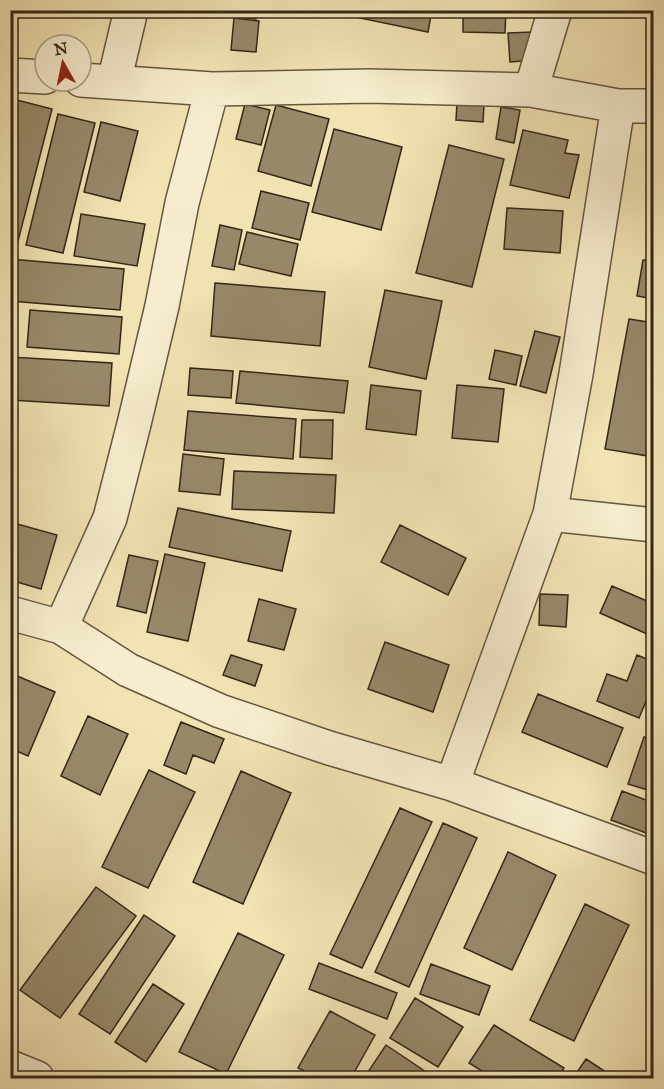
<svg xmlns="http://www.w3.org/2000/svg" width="664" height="1089" font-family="'IM FELL Great Primer',serif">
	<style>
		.building { fill: #978969; stroke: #342718; stroke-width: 1.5 }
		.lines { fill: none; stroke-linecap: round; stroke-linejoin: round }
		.minor-casing { stroke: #64563f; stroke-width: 36 }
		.minor { stroke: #f7edce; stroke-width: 33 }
	</style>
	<rect width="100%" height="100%" fill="#f2e3b3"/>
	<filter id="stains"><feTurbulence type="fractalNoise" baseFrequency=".00333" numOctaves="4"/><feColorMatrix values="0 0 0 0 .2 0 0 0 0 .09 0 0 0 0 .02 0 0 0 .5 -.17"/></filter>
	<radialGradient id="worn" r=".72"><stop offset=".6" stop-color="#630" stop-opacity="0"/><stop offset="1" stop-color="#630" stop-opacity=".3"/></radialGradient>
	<path class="building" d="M 185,10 L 257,10 L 256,19 Z
		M 356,10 L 432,10 L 428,32 L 355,17 Z
		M 463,10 L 506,10 L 505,33 L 463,32 Z
		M 234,18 L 259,21 L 256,52 L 231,50 Z
		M 532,32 L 534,60 L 510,62 L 508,33 Z
		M 13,99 L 52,109 L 18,241 L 10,239 L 10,109 Z
		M 457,103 L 484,105 L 483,122 L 456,120 Z
		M 245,104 L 270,110 L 261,145 L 236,139 Z
		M 276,105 L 329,119 L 311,186 L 258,171 Z
		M 501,107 L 520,110 L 514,143 L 496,139 Z
		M 58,114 L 95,123 L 63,253 L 26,245 Z
		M 101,122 L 138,131 L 120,201 L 84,192 Z
		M 334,129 L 402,147 L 381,230 L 312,212 Z
		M 523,130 L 568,140 L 565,153 L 579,155 L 569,198 L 510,185 Z
		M 449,145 L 504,159 L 472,287 L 416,273 Z
		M 261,191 L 309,203 L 300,240 L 252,228 Z
		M 507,208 L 563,211 L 560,253 L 504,249 Z
		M 81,214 L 145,224 L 137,266 L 74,256 Z
		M 220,225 L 242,230 L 234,270 L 212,266 Z
		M 247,232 L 298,244 L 291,276 L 239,264 Z
		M 10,259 L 124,269 L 120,310 L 10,301 Z
		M 643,260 L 654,261 L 654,299 L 637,296 Z
		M 215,283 L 325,292 L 320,346 L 211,336 Z
		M 385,290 L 442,301 L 426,379 L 369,367 Z
		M 30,310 L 122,317 L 119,354 L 27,347 Z
		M 629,319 L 654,323 L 654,457 L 605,449 Z
		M 535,331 L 560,337 L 546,393 L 520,386 Z
		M 495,350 L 522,356 L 516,385 L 489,379 Z
		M 10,357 L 112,363 L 109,406 L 10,400 Z
		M 190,368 L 233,371 L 231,398 L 188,395 Z
		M 240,371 L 348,381 L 344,413 L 236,403 Z
		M 371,385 L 421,391 L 416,435 L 366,429 Z
		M 457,385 L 504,389 L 498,442 L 452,438 Z
		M 188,411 L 296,419 L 293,459 L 184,450 Z
		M 302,420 L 333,420 L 332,459 L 300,457 Z
		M 183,454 L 224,459 L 220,495 L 179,491 Z
		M 234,471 L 336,475 L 334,513 L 232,509 Z
		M 178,508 L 291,531 L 282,571 L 169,547 Z
		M 10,522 L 57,535 L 41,589 L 10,580 Z
		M 400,525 L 466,558 L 448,595 L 381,562 Z
		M 165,554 L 205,563 L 188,641 L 147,632 Z
		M 129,555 L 158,561 L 146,613 L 117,606 Z
		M 612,586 L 654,604 L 654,637 L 600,613 Z
		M 540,594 L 568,595 L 566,627 L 539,625 Z
		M 259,599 L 296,609 L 284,650 L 248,641 Z
		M 385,642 L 449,665 L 433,712 L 368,689 Z
		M 231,655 L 262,665 L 255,686 L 223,675 Z
		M 637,655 L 654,662 L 654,682 L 639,718 L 597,701 L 607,674 L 627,681 Z
		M 10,673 L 55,692 L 28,756 L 10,748 Z
		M 538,694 L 623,728 L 607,767 L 522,732 Z
		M 88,716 L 128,734 L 100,795 L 61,776 Z
		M 181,722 L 224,739 L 214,763 L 193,755 L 186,774 L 164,765 Z
		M 644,737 L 654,740 L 654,792 L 628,784 Z
		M 149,770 L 195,792 L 148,888 L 102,867 Z
		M 241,771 L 291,793 L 243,904 L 193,882 Z
		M 622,791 L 654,803 L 654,836 L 611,820 Z
		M 400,808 L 432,822 L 362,968 L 330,954 Z
		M 443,823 L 477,838 L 409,987 L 375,972 Z
		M 508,852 L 556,875 L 512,970 L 464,948 Z
		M 96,887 L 136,916 L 60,1018 L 20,990 Z
		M 585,904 L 629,925 L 574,1041 L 530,1020 Z
		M 144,915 L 175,936 L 110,1034 L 79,1014 Z
		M 238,933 L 284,955 L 226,1074 L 179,1052 Z
		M 319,963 L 397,993 L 387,1019 L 309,989 Z
		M 431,964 L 490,986 L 479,1015 L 420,994 Z
		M 153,984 L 184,1004 L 146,1062 L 115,1042 Z
		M 415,998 L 463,1027 L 438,1067 L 390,1038 Z
		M 330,1011 L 375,1035 L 351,1078 L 318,1078 L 298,1068 Z
		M 494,1025 L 564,1068 L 557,1078 L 493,1078 L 469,1063 Z
		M 386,1045 L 429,1074 L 426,1078 L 364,1078 Z
		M 586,1059 L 615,1078 L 573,1078 Z"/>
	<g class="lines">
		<g class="minor-casing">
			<path id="minor" d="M 10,75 L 45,77
				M 81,80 L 212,89 L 369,86 L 531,90 L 618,106 L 654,106
				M 114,82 L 131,10
				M 531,90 L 555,10
				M 550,514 L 654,525
				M 10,613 L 61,627 L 128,670 L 220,711 L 329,748 L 452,784 L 654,858
				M 61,627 L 110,518 L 134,424 L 162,306 L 182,203 L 212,89
				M 452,784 L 550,514 L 576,374 L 618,106
				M 10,1067 L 37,1078"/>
		</g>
		<use href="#minor" class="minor"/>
	</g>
	<rect width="664" height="1089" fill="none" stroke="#f2e3b3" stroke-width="36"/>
	<rect x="12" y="12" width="640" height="1065" fill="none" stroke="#342718" stroke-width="3"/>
	<rect x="18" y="18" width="628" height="1053" fill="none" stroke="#342718" stroke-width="1.5"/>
	<g transform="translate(63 63) rotate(351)"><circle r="28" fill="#f7edce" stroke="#a99e85" stroke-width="1.5"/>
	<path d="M0-4.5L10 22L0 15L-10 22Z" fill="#8f2418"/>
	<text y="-9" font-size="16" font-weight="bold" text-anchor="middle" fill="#342718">N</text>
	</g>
	<rect width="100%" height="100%" filter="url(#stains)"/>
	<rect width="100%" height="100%" fill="url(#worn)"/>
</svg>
